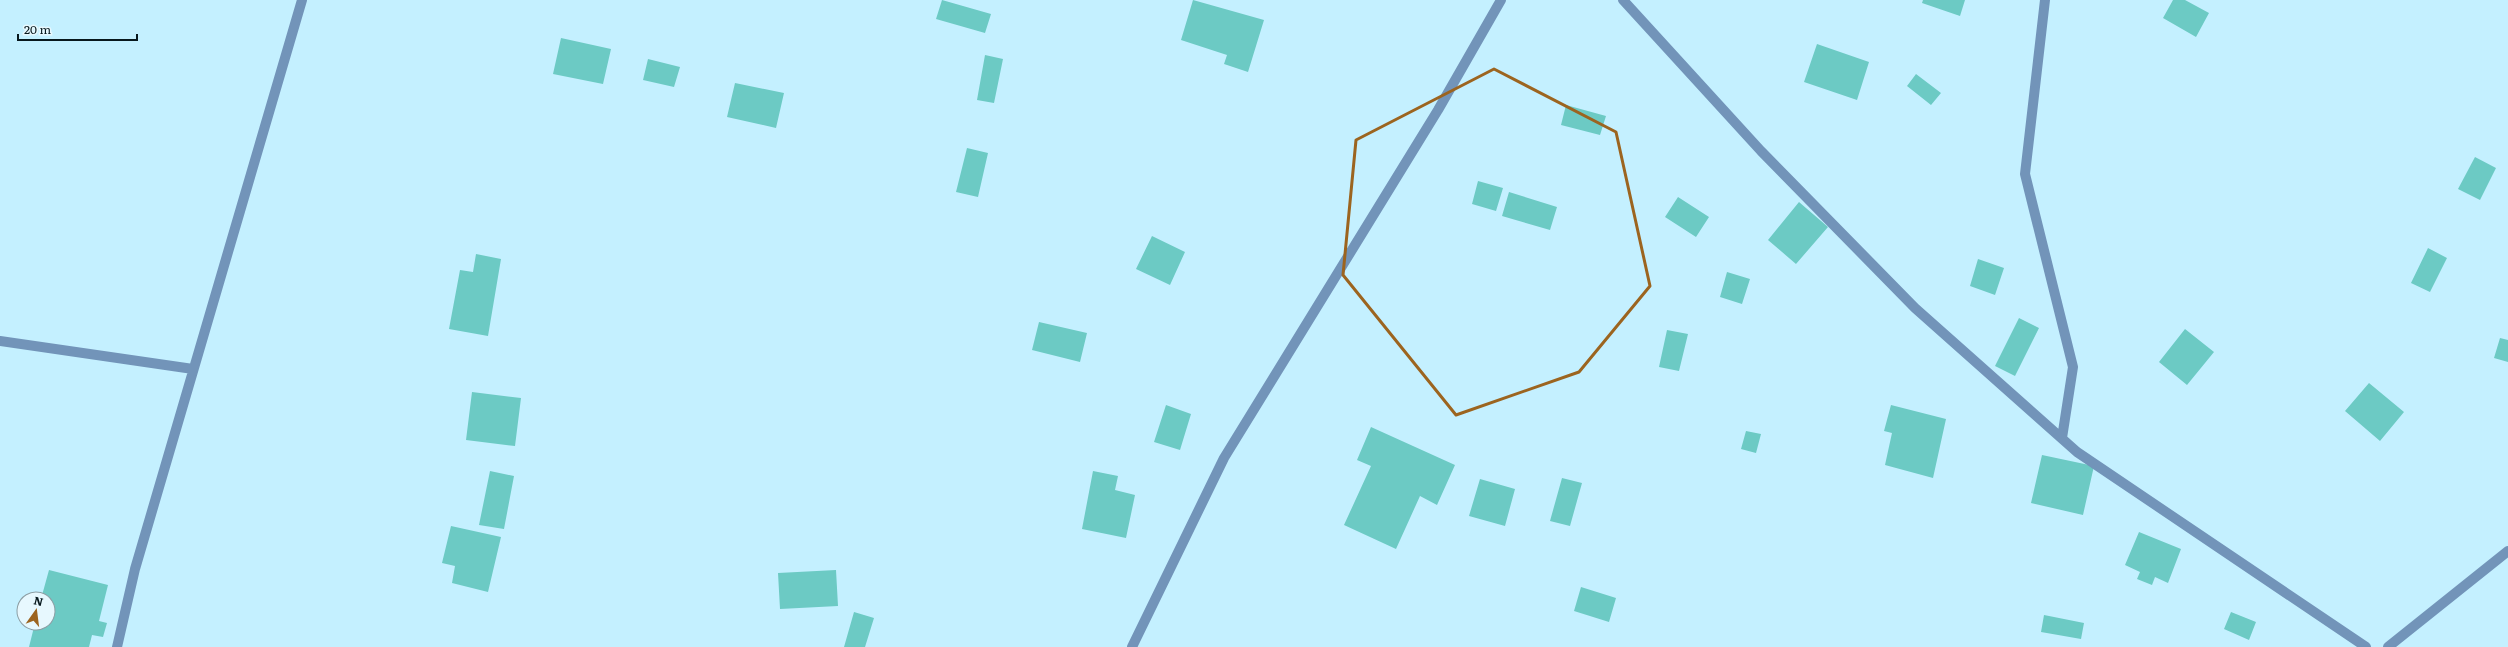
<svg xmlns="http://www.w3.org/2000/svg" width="2508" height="647" font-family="Literata,serif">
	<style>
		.building { fill: #6ccac4 }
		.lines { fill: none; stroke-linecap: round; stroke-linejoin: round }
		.street { stroke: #7294b9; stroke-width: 10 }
		.marked { fill: none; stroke: #9c641f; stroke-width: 3; stroke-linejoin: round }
	</style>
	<rect width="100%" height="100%" fill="#c4f0ff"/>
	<path class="building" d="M 942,0 L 991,14 L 985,33 L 936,19 Z
		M 1193,0 L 1264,20 L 1248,72 L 1224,64 L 1227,55 L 1181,40 Z
		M 1923,0 L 1965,0 L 1960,16 L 1922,3 Z
		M 2173,0 L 2185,0 L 2209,13 L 2196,37 L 2163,18 Z
		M 561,38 L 611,49 L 603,84 L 553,74 Z
		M 1817,44 L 1869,62 L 1857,100 L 1804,82 Z
		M 985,55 L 1003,59 L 994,103 L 977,100 Z
		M 648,59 L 680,67 L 674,87 L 643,80 Z
		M 1916,74 L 1941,93 L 1931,105 L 1907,86 Z
		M 735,83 L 784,93 L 776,128 L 727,117 Z
		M 1566,105 L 1606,116 L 1600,135 L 1561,125 Z
		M 967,148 L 988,153 L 978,197 L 956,192 Z
		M 2475,157 L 2496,168 L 2480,200 L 2458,189 Z
		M 1478,181 L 1503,188 L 1496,211 L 1472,204 Z
		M 1509,192 L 1557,207 L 1550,230 L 1502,216 Z
		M 1678,197 L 1709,217 L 1696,237 L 1665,217 Z
		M 1799,202 L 1828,227 L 1796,264 L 1768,240 Z
		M 1152,236 L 1185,252 L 1170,285 L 1136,269 Z
		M 2428,248 L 2447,258 L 2430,292 L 2411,283 Z
		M 476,254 L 501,259 L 488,336 L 449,329 L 460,270 L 473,272 Z
		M 1978,259 L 2004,268 L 1995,295 L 1970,286 Z
		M 1727,272 L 1750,279 L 1742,304 L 1720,297 Z
		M 2019,318 L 2039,328 L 2015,376 L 1995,366 Z
		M 1039,322 L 1087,333 L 1080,362 L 1032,350 Z
		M 2185,329 L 2214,352 L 2187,385 L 2159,362 Z
		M 1667,330 L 1688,334 L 1679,371 L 1659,367 Z
		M 2500,338 L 2508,340 L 2508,362 L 2494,358 Z
		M 2369,383 L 2404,412 L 2380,441 L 2345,411 Z
		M 472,392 L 521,398 L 515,446 L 466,440 Z
		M 1166,405 L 1191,414 L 1180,450 L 1154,442 Z
		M 1891,405 L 1946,419 L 1933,478 L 1885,465 L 1892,433 L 1884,431 Z
		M 1371,427 L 1455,465 L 1437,505 L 1420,496 L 1396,549 L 1344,525 L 1371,466 L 1357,460 Z
		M 1746,431 L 1761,434 L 1756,453 L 1741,449 Z
		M 2042,455 L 2094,466 L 2083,515 L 2031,503 Z
		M 490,471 L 514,476 L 504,529 L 479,525 Z
		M 1093,471 L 1118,476 L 1115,490 L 1135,495 L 1126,538 L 1082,529 Z
		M 1562,478 L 1582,483 L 1570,526 L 1550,521 Z
		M 1480,479 L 1515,489 L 1505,526 L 1469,516 Z
		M 451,526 L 501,537 L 488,592 L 452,583 L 455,566 L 442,563 Z
		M 2139,532 L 2181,549 L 2168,583 L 2155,577 L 2152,585 L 2137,579 L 2140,572 L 2125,565 Z
		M 49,570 L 108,585 L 99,621 L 107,623 L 103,637 L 92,635 L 89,647 L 29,647 L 35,623 L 48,623 L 48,599 L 41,599 Z
		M 836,570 L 838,606 L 780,609 L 778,573 Z
		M 1581,587 L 1616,598 L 1609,622 L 1574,611 Z
		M 854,612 L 874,618 L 865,647 L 844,647 Z
		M 2231,612 L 2256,622 L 2249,640 L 2224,629 Z
		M 2044,615 L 2084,623 L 2081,639 L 2041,632 Z"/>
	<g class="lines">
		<path class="street" d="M 1623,0 L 1761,151 L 1915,308 L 2077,452 L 2366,647
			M 2045,0 L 2025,174 L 2073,367 L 2062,438
			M 0,341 L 193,369
			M 117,647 L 135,569 L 302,0
			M 1132,647 L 1224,458 L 1438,110 L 1501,0
			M 2388,647 L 2508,551"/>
	</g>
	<path class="marked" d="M 1494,69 L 1616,132 L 1650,286 L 1579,372 L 1456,415 L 1343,275 L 1356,140 Z"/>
	<g transform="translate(36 611) rotate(14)"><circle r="19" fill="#e7f8fe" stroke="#8d9ea4"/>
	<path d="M0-3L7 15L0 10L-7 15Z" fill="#9c641f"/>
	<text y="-6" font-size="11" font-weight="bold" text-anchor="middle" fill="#07181d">N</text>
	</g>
	<path d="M18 34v6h119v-6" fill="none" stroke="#07181d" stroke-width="2"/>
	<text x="24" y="34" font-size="12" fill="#07181d" stroke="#e7f8fe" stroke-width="3" paint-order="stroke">20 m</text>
</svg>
